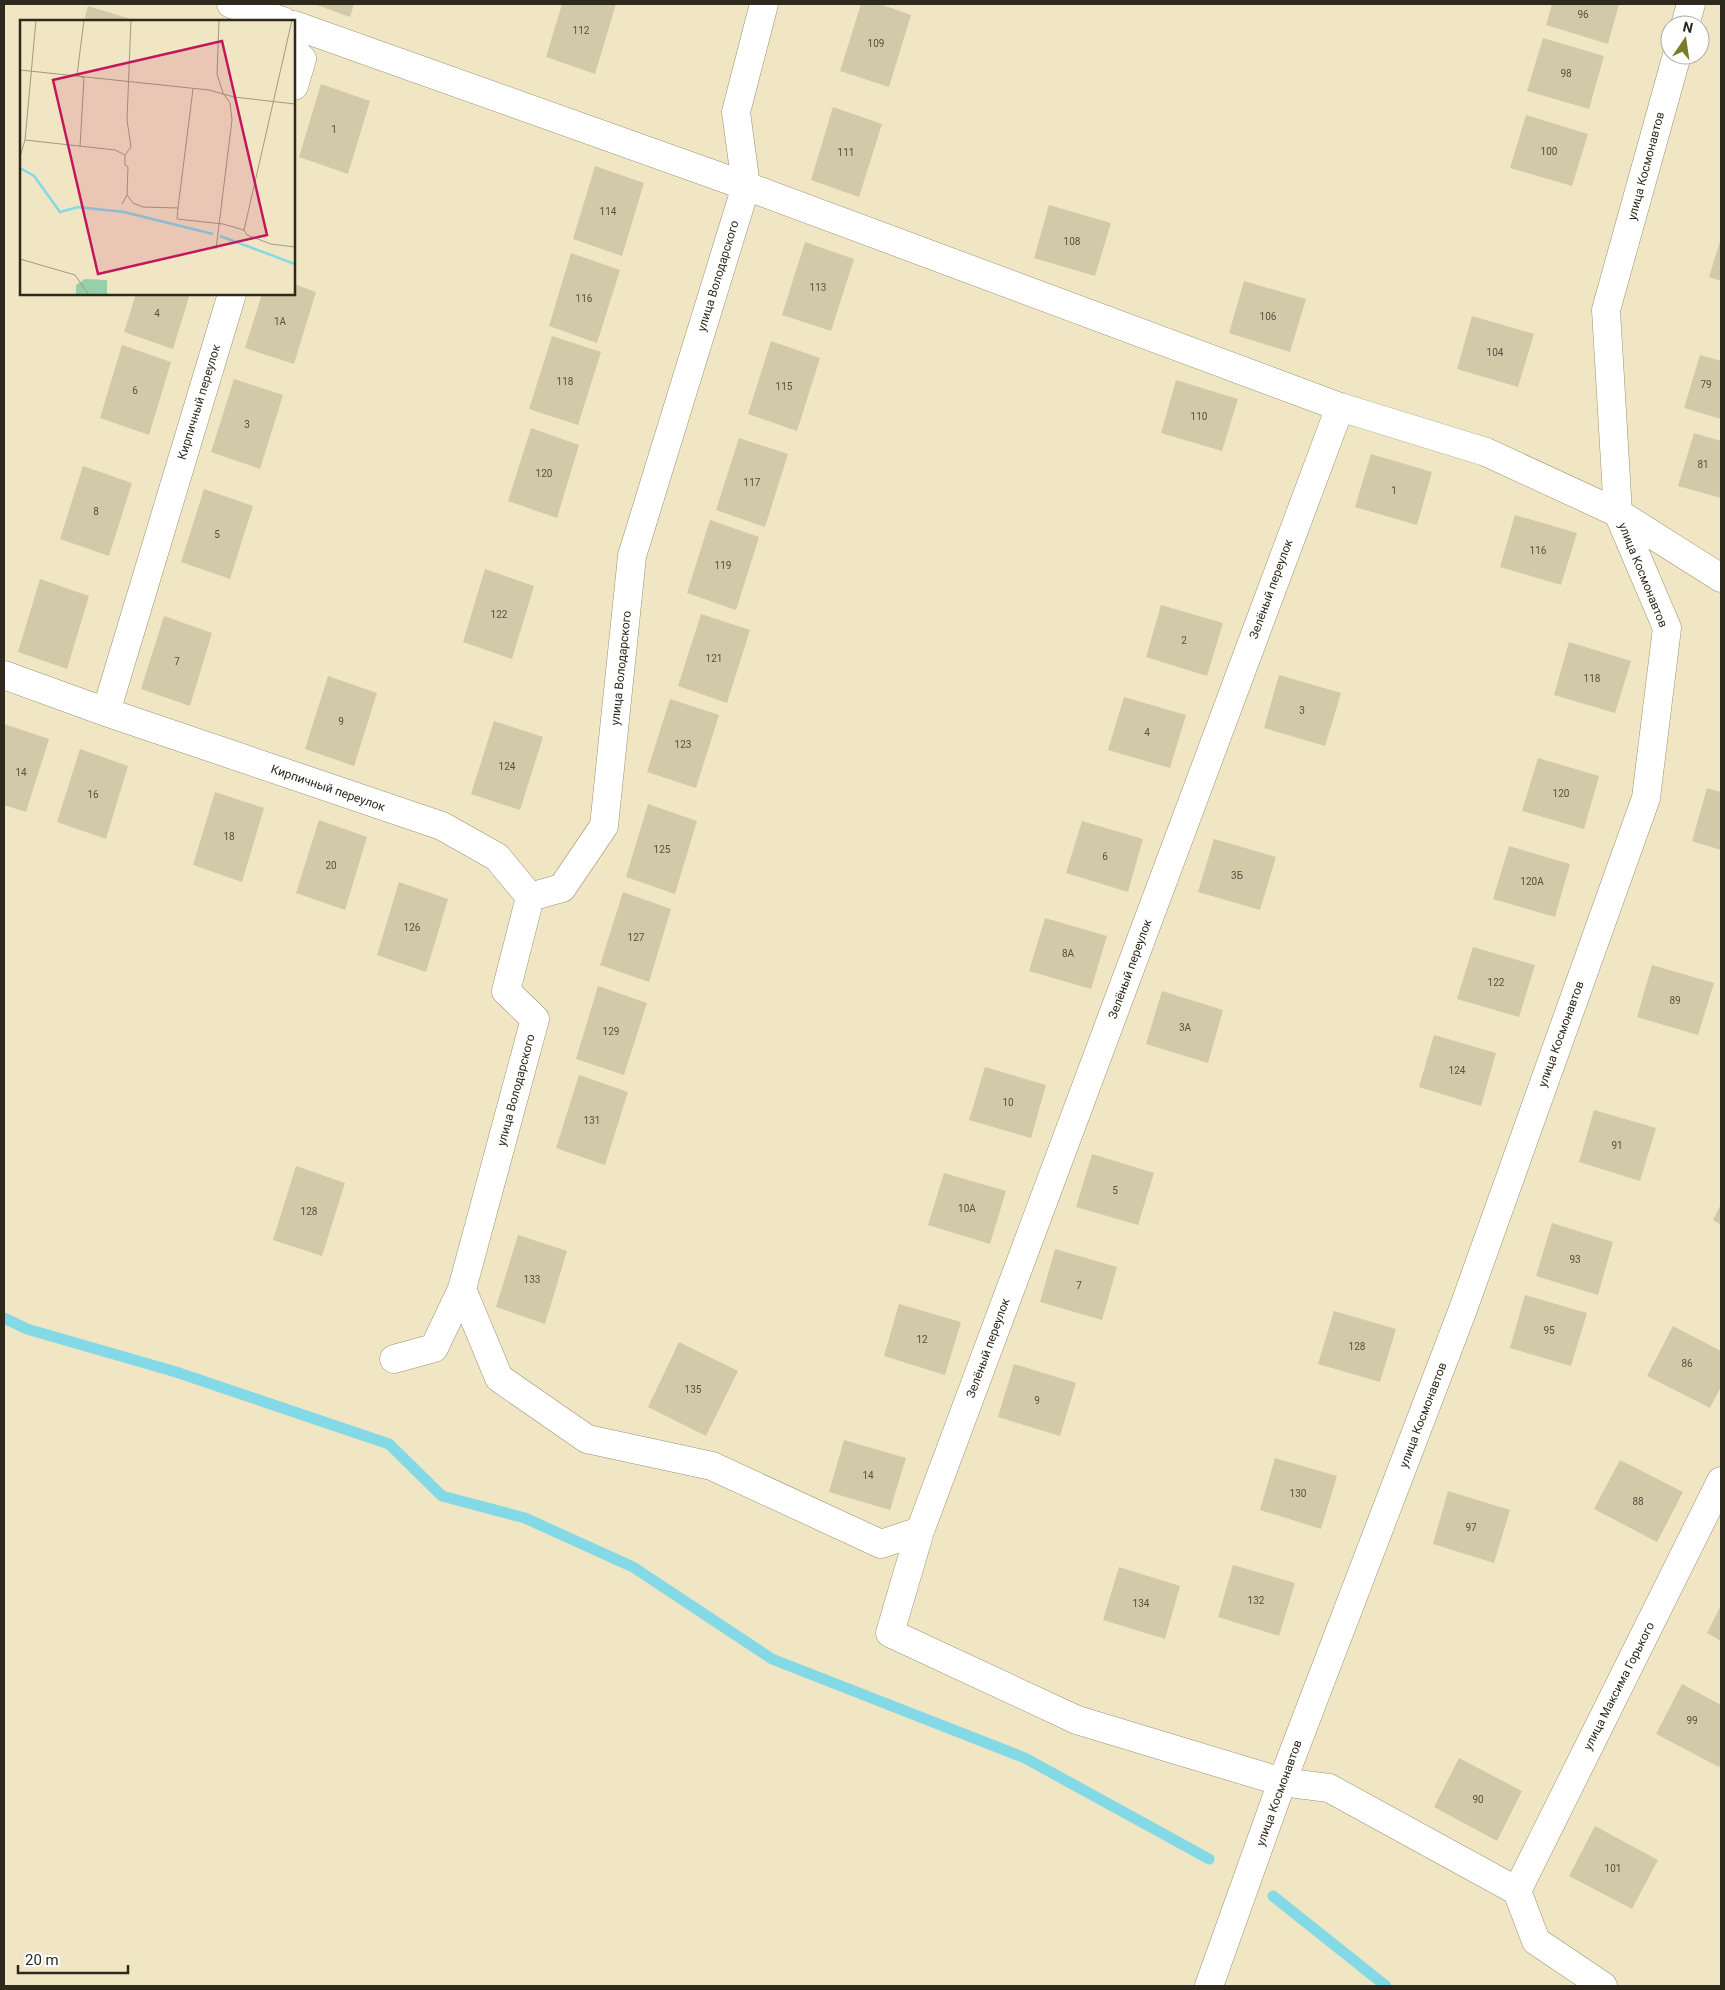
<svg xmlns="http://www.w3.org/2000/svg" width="1725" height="1990" font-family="Roboto,sans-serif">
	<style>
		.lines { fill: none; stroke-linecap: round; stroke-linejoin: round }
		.stream { stroke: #84d9e6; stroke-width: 11 }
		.building { fill: #d2c9a8 }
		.street-casing { stroke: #9b9272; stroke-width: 29 }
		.street { stroke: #fff; stroke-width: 28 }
		.labels { text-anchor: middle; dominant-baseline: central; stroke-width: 4.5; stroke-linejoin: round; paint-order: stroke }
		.number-label { font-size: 10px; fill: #565140 }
		.street-label { font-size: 12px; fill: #2d291d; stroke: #fff }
		.inset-river { fill: none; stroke: #84d9e6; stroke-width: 2.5 }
		.inset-road { fill: none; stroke: #a29a81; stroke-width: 1 }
		.view { fill: #c2185b; fill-opacity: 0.15; stroke: #c2185b; stroke-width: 2.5 }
		.inset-edge { fill: none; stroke: #2d291d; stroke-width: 2.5 }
	</style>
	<rect width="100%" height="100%" fill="#f0e6c4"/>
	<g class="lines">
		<path class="stream" d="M 4,1318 L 27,1329 L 176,1372 L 389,1444 L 442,1496 L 525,1518 L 633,1567 L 772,1659 L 1025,1758 L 1209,1859
			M 1273,1896 L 1386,1986"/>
	</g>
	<path class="building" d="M 314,4 L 354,4 L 350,17 Z
		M 562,4 L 616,4 L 595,74 L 546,57 Z
		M 861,4 L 880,4 L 911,15 L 889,87 L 840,71 Z
		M 1552,4 L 1619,4 L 1608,44 L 1546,25 Z
		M 88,6 L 137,21 L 84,21 Z
		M 1543,38 L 1604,56 L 1589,109 L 1527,91 Z
		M 321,84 L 370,101 L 348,174 L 299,157 Z
		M 833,107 L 882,124 L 859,197 L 811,180 Z
		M 1526,115 L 1588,134 L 1572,186 L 1510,168 Z
		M 595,166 L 644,183 L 622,256 L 573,239 Z
		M 1049,205 L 1111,223 L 1095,276 L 1034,258 Z
		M 1721,238 L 1721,281 L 1709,277 Z
		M 805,242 L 854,259 L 831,331 L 782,315 Z
		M 571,253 L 620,270 L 597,343 L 549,326 Z
		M 1244,281 L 1306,299 L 1290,352 L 1229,333 Z
		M 294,284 L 316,292 L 294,364 L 245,348 L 262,294 L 294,294 Z
		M 136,294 L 190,294 L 173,349 L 124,332 Z
		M 1472,316 L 1534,334 L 1518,387 L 1457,369 Z
		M 552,336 L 601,352 L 578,425 L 529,409 Z
		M 771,341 L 820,358 L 797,431 L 748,414 Z
		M 122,345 L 171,362 L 149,435 L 100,418 Z
		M 1700,355 L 1721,361 L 1721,419 L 1684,408 Z
		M 234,379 L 283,395 L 260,469 L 211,452 Z
		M 1176,380 L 1238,399 L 1222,451 L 1161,433 Z
		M 531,428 L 579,445 L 557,518 L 508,501 Z
		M 1694,433 L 1721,441 L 1721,498 L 1678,486 Z
		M 739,438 L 788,454 L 765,527 L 716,510 Z
		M 1371,454 L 1432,472 L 1417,525 L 1355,507 Z
		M 83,466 L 132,483 L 109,556 L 60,539 Z
		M 204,489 L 253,506 L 230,579 L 181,562 Z
		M 1515,515 L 1577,533 L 1561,585 L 1500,567 Z
		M 710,520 L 759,537 L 736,610 L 687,593 Z
		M 485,569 L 534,586 L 512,659 L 463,642 Z
		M 40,579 L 89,596 L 67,669 L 18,652 Z
		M 1161,605 L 1223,623 L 1207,676 L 1146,657 Z
		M 701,614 L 750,630 L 727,703 L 678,686 Z
		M 164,616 L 212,633 L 190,706 L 141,689 Z
		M 1569,642 L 1631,661 L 1615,713 L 1554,695 Z
		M 1279,675 L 1341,693 L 1325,746 L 1264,728 Z
		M 328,676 L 377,693 L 354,766 L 305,749 Z
		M 1124,697 L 1186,715 L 1170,768 L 1108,750 Z
		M 670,699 L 719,715 L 696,788 L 647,772 Z
		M 494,721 L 543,737 L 520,810 L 471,794 Z
		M 4,724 L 49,739 L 26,812 L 4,805 Z
		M 80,749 L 128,766 L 106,839 L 57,822 Z
		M 1538,758 L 1599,776 L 1584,829 L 1522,811 Z
		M 1707,788 L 1721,792 L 1721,850 L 1692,841 Z
		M 215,792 L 264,808 L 242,882 L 193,865 Z
		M 648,804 L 697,821 L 675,894 L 626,877 Z
		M 319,820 L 367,837 L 345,910 L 296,893 Z
		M 1082,821 L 1143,839 L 1128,892 L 1066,873 Z
		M 1214,839 L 1276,857 L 1260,910 L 1198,892 Z
		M 1509,846 L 1570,864 L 1555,917 L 1493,899 Z
		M 399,882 L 448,899 L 426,972 L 377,955 Z
		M 623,892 L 671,909 L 649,982 L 600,965 Z
		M 1045,918 L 1107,936 L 1091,989 L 1029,971 Z
		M 1473,947 L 1535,965 L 1519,1017 L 1457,999 Z
		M 1652,965 L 1714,983 L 1698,1035 L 1637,1017 Z
		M 598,986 L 647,1003 L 624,1075 L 576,1059 Z
		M 1162,991 L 1223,1010 L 1208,1063 L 1146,1044 Z
		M 1434,1035 L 1496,1053 L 1481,1106 L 1419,1087 Z
		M 985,1067 L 1046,1085 L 1031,1138 L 969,1120 Z
		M 579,1075 L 628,1092 L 605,1165 L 556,1148 Z
		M 1594,1110 L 1656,1128 L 1640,1181 L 1579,1162 Z
		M 1092,1154 L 1154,1173 L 1138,1225 L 1076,1207 Z
		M 296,1166 L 345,1183 L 322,1256 L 273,1240 Z
		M 944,1173 L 1006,1191 L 990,1244 L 928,1225 Z
		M 1721,1204 L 1721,1225 L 1713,1220 Z
		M 1552,1223 L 1613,1242 L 1598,1295 L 1536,1276 Z
		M 518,1235 L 567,1251 L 545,1324 L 496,1307 Z
		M 1055,1249 L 1117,1267 L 1102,1320 L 1040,1302 Z
		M 1525,1295 L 1587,1313 L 1571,1366 L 1510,1348 Z
		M 899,1304 L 961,1322 L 945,1375 L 884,1356 Z
		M 1334,1311 L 1396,1329 L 1380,1382 L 1318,1364 Z
		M 1673,1326 L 1721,1351 L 1721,1387 L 1710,1408 L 1647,1376 Z
		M 679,1342 L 738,1371 L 706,1436 L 648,1407 Z
		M 1014,1364 L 1076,1383 L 1060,1436 L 998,1417 Z
		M 844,1440 L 906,1458 L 890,1510 L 829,1492 Z
		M 1275,1458 L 1337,1476 L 1321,1529 L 1260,1510 Z
		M 1620,1460 L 1683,1492 L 1657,1542 L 1594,1509 Z
		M 1448,1491 L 1510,1510 L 1494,1563 L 1433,1544 Z
		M 1233,1565 L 1295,1583 L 1279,1636 L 1218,1617 Z
		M 1119,1567 L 1180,1586 L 1165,1639 L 1103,1620 Z
		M 1721,1605 L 1721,1641 L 1707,1633 Z
		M 1682,1684 L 1721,1705 L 1721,1762 L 1719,1767 L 1656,1734 Z
		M 1459,1758 L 1522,1791 L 1497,1841 L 1434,1807 Z
		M 1595,1826 L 1658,1860 L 1632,1909 L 1569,1876 Z"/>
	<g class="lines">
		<g class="street-casing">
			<path id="street" d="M 231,4 L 283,21
				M 294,25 L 746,186 L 1340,407 L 1486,452 L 1618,513 L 1721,578
				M 1685,25 L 1691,4
				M 294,51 L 302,59 L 294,86
				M 4,675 L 106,712 L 442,826 L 497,857 L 530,897
				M 106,712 L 232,294
				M 462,1289 L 535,1019 L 506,991 L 530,897 L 562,888 L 604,826 L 632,556 L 746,186 L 736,112 L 764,4
				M 394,1359 L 434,1348 L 462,1289 L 499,1378 L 587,1439 L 712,1466 L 881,1544 L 920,1531 L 890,1633 L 1077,1720 L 1282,1782 L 1329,1788 L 1517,1891 L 1536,1941 L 1603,1986
				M 920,1531 L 1340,407
				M 1517,1891 L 1721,1481
				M 1209,1986 L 1282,1782 L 1462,1312 L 1646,798 L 1667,628 L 1618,513 L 1606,310 L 1677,55"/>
		</g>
		<use href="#street" class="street"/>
	</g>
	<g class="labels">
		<g class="number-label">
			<text x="1583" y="14">96</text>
			<text x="581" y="30">112</text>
			<text x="876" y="43">109</text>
			<text x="1566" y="73">98</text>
			<text x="334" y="129">1</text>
			<text x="1549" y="151">100</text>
			<text x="846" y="152">111</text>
			<text x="608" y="211">114</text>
			<text x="1072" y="241">108</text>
			<text x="818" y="287">113</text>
			<text x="584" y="298">116</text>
			<text x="157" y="313">4</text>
			<text x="1268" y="316">106</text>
			<text x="280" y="321">1А</text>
			<text x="1495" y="352">104</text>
			<text x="565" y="381">118</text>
			<text x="1706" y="384">79</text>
			<text x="784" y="386">115</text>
			<text x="135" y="390">6</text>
			<text x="1199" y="416">110</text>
			<text x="247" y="424">3</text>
			<text x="1703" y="464">81</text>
			<text x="544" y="473">120</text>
			<text x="752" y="482">117</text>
			<text x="1394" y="490">1</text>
			<text x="96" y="511">8</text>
			<text x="217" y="534">5</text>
			<text x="1538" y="550">116</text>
			<text x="723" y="565">119</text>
			<text x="499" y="614">122</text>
			<text x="1184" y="640">2</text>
			<text x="714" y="658">121</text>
			<text x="177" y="661">7</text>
			<text x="1592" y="678">118</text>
			<text x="1302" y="710">3</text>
			<text x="341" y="721">9</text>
			<text x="1147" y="732">4</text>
			<text x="683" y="744">123</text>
			<text x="507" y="766">124</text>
			<text x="21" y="772">14</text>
			<text x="1561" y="793">120</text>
			<text x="93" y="794">16</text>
			<text x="229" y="836">18</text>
			<text x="662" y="849">125</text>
			<text x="1105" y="856">6</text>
			<text x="331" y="865">20</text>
			<text x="1237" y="875">3Б</text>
			<text x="1532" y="881">120А</text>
			<text x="412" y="927">126</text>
			<text x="636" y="937">127</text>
			<text x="1068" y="953">8А</text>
			<text x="1496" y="982">122</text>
			<text x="1675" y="1000">89</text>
			<text x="1185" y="1027">3А</text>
			<text x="611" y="1031">129</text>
			<text x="1457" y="1070">124</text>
			<text x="1008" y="1102">10</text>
			<text x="592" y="1120">131</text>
			<text x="1617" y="1145">91</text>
			<text x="1115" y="1190">5</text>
			<text x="967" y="1208">10А</text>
			<text x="309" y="1211">128</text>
			<text x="1575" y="1259">93</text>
			<text x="532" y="1279">133</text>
			<text x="1079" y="1285">7</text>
			<text x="1549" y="1330">95</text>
			<text x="922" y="1339">12</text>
			<text x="1357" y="1346">128</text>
			<text x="1687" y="1363">86</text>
			<text x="693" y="1389">135</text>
			<text x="1037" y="1400">9</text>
			<text x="868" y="1475">14</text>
			<text x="1298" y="1493">130</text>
			<text x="1638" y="1501">88</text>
			<text x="1471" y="1527">97</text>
			<text x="1256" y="1600">132</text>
			<text x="1141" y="1603">134</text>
			<text x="1692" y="1720">99</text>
			<text x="1478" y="1799">90</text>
			<text x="1613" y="1868">101</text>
		</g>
		<g class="street-label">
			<text transform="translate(1646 166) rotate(-75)">улица Космонавтов</text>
			<text transform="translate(718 276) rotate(-73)">улица Володарского</text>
			<text transform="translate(199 402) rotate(-73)">Кирпичный переулок</text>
			<text transform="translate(1643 575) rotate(68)">улица Космонавтов</text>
			<text transform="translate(1271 589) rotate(-70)">Зелёный переулок</text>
			<text transform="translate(621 668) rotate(-84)">улица Володарского</text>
			<text transform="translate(328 788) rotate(19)">Кирпичный переулок</text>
			<text transform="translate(1130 969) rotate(-70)">Зелёный переулок</text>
			<text transform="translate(1561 1034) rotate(-70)">улица Космонавтов</text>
			<text transform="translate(516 1090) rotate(-75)">улица Володарского</text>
			<text transform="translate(988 1348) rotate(-70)">Зелёный переулок</text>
			<text transform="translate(1423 1415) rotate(-69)">улица Космонавтов</text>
			<text transform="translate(1619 1686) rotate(-63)">улица Максима Горького</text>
			<text transform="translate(1279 1793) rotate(-70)">улица Космонавтов</text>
		</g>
	</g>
	<g transform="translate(20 20)">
		<rect width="275" height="275" fill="#f0e6c4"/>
		<path d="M 65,259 L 87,260 L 87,274 L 56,275 L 56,265 Z" fill="#95d0ab"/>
		<path class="inset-river" d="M 0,148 L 14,156 L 40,192 L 58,187 L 104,192 L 193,214M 200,216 L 275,244"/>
		<path class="inset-road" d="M 0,50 L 189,70 L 214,77 L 275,84M 5,120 L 95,130 L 105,135M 60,127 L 64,58 L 57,55 L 64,0M 0,137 L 5,120 L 16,0M 107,175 L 108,147 L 105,145 L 105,135 L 111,127 L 107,100 L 111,0M 102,184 L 107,175 L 113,183 L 123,187 L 158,188 L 157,199 L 203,204 L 224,210 L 227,215 L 251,224 L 275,227M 158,188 L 173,69M 224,210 L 272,0M 196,229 L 212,100 L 210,83 L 203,73 L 197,54 L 199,0M 0,239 L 55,255 L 69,275"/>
		<path class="view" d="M 202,21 L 247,215 L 78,254 L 33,60 Z"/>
		<rect width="275" height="275" class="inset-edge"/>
	</g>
	<rect width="1725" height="1990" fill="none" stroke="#2d291d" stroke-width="10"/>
	<g transform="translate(1685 40) rotate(13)"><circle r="24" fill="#ffffff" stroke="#aba9a5"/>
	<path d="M0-4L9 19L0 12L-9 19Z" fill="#7b7d26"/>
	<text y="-8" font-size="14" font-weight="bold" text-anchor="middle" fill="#2d291d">N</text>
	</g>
	<path d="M18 1965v8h110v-8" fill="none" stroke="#2d291d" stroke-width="2.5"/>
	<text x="25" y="1965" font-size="15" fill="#2d291d" stroke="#ffffff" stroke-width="4" paint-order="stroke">20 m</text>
</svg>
